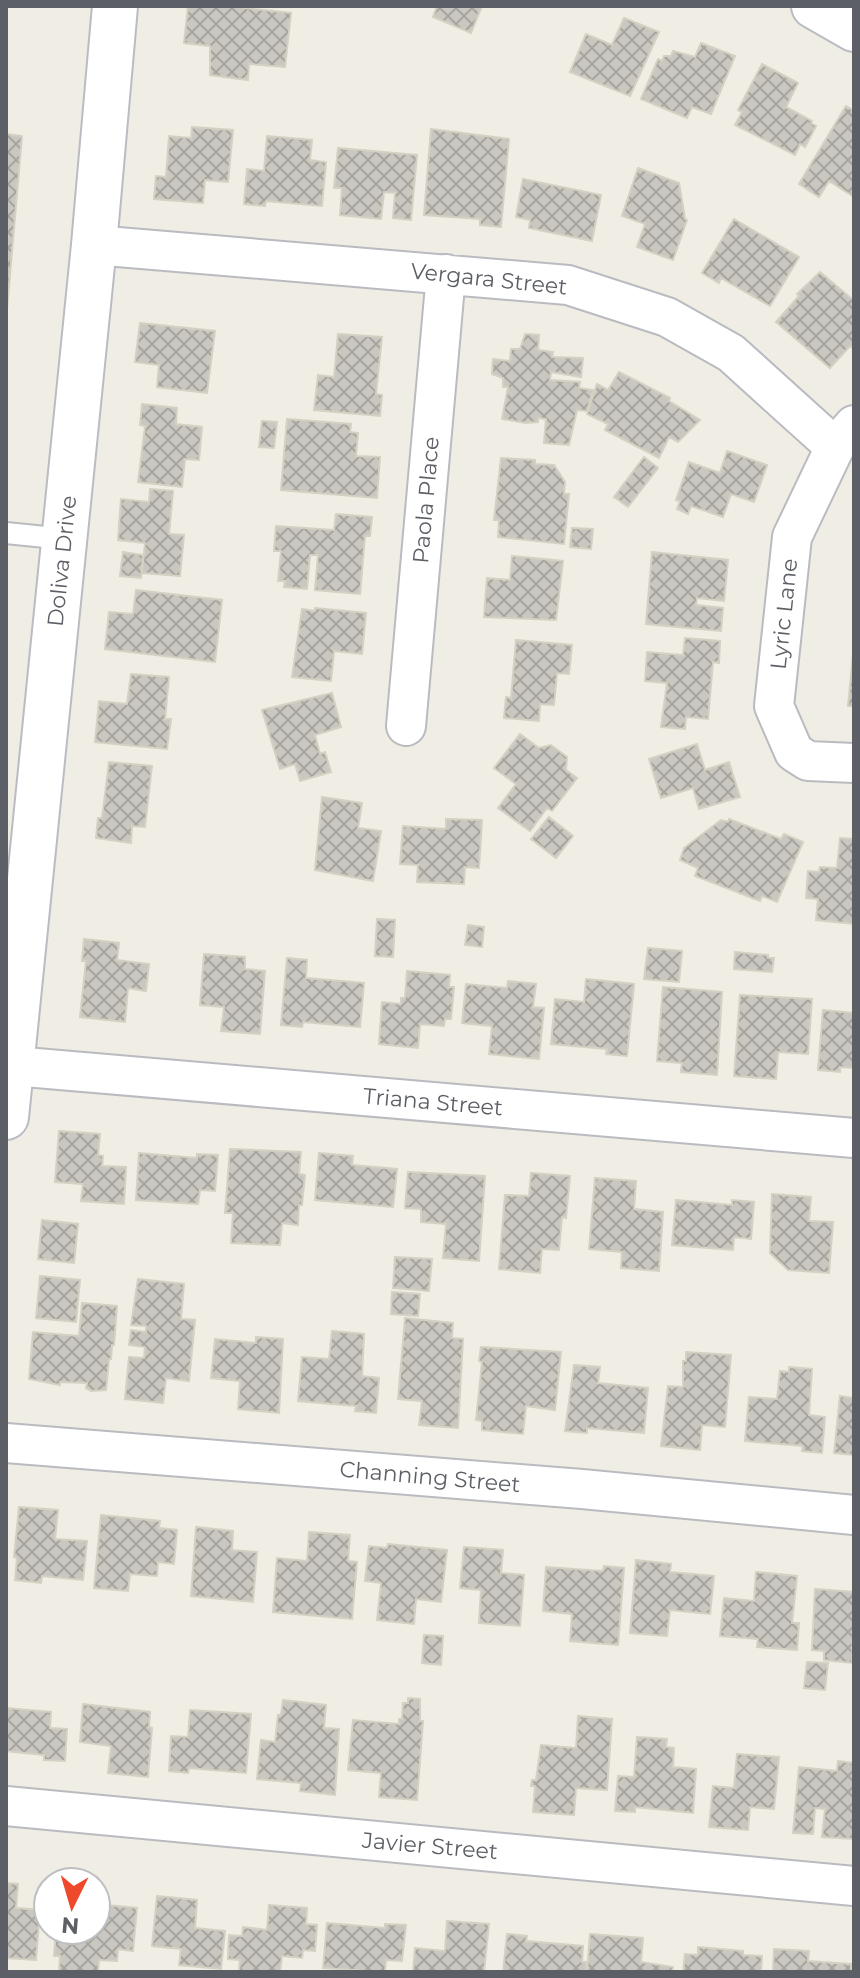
<svg xmlns="http://www.w3.org/2000/svg" width="860" height="1978" font-family="Montserrat,sans-serif">
	<style>
		.building { fill: url(#building-cross-hatch); stroke: #d4d0c2; stroke-width: 2 }
		.lines { fill: none; stroke-linecap: round; stroke-linejoin: round }
		.lane-casing { stroke: #b9bbc1; stroke-width: 24 }
		.street-casing { stroke: #b9bbc1; stroke-width: 42 }
		.secondary-casing { stroke: #babcc3; stroke-width: 48 }
		.lane { stroke: #fff; stroke-width: 20 }
		.street { stroke: #fff; stroke-width: 38 }
		.secondary { stroke: #fff; stroke-width: 44 }
		.labels { text-anchor: middle; dominant-baseline: central; stroke-width: 7; stroke-linejoin: round; paint-order: stroke }
		.street-label { font-size: 22px; fill: #5c5f65; stroke: #fff }
	</style>
	<defs>
		<pattern id="building-cross-hatch" width="8" height="8" patternUnits="userSpaceOnUse" patternTransform="scale(2)"><rect width="8" height="8" fill="#cac7c1"/><path d="M0 0l8 8M0 8l8-8" fill="none" stroke="#a7a5a0"/></pattern>
	</defs>
	<rect width="100%" height="100%" fill="#efede4"/>
	<path class="building" d="M 188,6 L 245,6 L 244,8 L 291,13 L 285,67 L 249,64 L 248,80 L 210,75 L 210,46 L 184,43 Z
		M 437,6 L 482,6 L 471,33 L 433,17 Z
		M 624,18 L 659,32 L 630,96 L 570,72 L 586,34 L 612,45 Z
		M 701,43 L 735,56 L 711,114 L 692,107 L 687,118 L 641,99 L 658,59 L 662,61 L 664,56 L 671,56 L 673,51 L 695,57 Z
		M 762,64 L 798,83 L 786,107 L 812,121 L 811,123 L 816,126 L 805,147 L 800,144 L 795,155 L 735,125 L 742,112 L 738,110 Z
		M 846,106 L 854,111 L 854,197 L 829,181 L 819,197 L 799,184 Z
		M 192,127 L 233,130 L 228,182 L 205,180 L 203,203 L 154,199 L 156,176 L 166,177 L 169,136 L 191,138 Z
		M 431,129 L 509,139 L 501,227 L 480,225 L 480,219 L 424,215 Z
		M 6,134 L 22,136 L 6,321 Z
		M 267,136 L 312,140 L 310,160 L 326,162 L 322,206 L 266,201 L 265,206 L 244,204 L 247,169 L 264,171 Z
		M 338,148 L 417,155 L 411,220 L 393,218 L 395,193 L 384,192 L 381,219 L 340,215 L 342,188 L 334,188 Z
		M 638,168 L 679,183 L 685,219 L 687,220 L 673,260 L 637,247 L 645,224 L 622,216 Z
		M 523,179 L 601,195 L 592,241 L 529,228 L 530,220 L 516,217 Z
		M 734,219 L 799,257 L 770,306 L 721,278 L 719,283 L 702,273 Z
		M 820,272 L 852,299 L 854,297 L 854,349 L 850,346 L 830,368 L 776,322 L 799,296 L 797,294 Z
		M 140,323 L 215,331 L 207,393 L 157,387 L 159,365 L 135,362 Z
		M 338,334 L 382,337 L 376,394 L 382,395 L 380,416 L 314,410 L 318,375 L 334,377 Z
		M 525,334 L 539,335 L 538,350 L 553,352 L 552,357 L 583,358 L 581,377 L 551,372 L 550,380 L 580,382 L 579,388 L 593,390 L 587,411 L 577,410 L 569,445 L 544,443 L 546,419 L 538,418 L 538,422 L 526,423 L 502,419 L 508,387 L 503,387 L 503,378 L 492,374 L 493,359 L 510,361 L 511,349 L 520,349 Z
		M 619,372 L 670,398 L 669,401 L 700,420 L 678,442 L 669,437 L 659,458 L 605,430 L 608,424 L 587,414 L 597,384 L 608,390 Z
		M 142,404 L 177,408 L 176,424 L 202,427 L 199,460 L 185,459 L 182,487 L 138,482 L 145,426 L 140,425 Z
		M 287,419 L 351,424 L 350,432 L 358,433 L 356,456 L 380,457 L 377,498 L 281,490 Z
		M 262,421 L 277,422 L 274,448 L 259,447 Z
		M 727,451 L 767,465 L 754,502 L 731,494 L 723,517 L 691,506 L 688,514 L 677,509 L 680,501 L 676,500 L 689,462 L 720,473 Z
		M 644,457 L 658,468 L 628,507 L 614,497 Z
		M 501,458 L 535,460 L 535,464 L 554,465 L 565,482 L 564,494 L 569,494 L 564,544 L 498,537 L 499,520 L 494,520 Z
		M 150,489 L 173,491 L 169,534 L 184,535 L 180,576 L 142,573 L 145,543 L 118,540 L 121,499 L 149,502 Z
		M 336,514 L 372,517 L 370,536 L 365,536 L 360,594 L 315,590 L 318,555 L 310,555 L 307,589 L 284,587 L 285,581 L 278,581 L 281,551 L 274,551 L 276,526 L 334,530 Z
		M 572,528 L 593,529 L 591,549 L 570,547 Z
		M 123,552 L 143,555 L 141,578 L 120,576 Z
		M 652,552 L 728,560 L 724,601 L 697,598 L 696,605 L 723,608 L 721,631 L 646,624 Z
		M 512,556 L 563,561 L 556,620 L 484,617 L 487,578 L 510,580 Z
		M 136,590 L 222,600 L 215,662 L 105,649 L 109,612 L 133,614 Z
		M 315,608 L 366,613 L 362,654 L 334,651 L 331,681 L 292,677 L 302,609 L 315,611 Z
		M 685,638 L 720,641 L 719,663 L 713,662 L 708,719 L 686,717 L 685,729 L 661,727 L 667,683 L 645,681 L 647,652 L 683,655 Z
		M 516,640 L 572,645 L 569,674 L 557,673 L 554,705 L 540,704 L 539,721 L 504,718 L 506,697 L 511,698 Z
		M 854,645 L 854,706 L 848,706 Z
		M 131,674 L 169,677 L 165,719 L 171,719 L 167,749 L 95,742 L 99,701 L 127,704 Z
		M 332,693 L 341,727 L 315,735 L 320,754 L 325,752 L 331,772 L 300,781 L 295,764 L 280,769 L 262,710 Z
		M 520,734 L 539,748 L 551,745 L 567,757 L 566,770 L 577,778 L 552,811 L 547,808 L 530,831 L 498,808 L 516,784 L 494,768 Z
		M 697,744 L 705,770 L 729,762 L 740,797 L 699,809 L 693,788 L 661,798 L 649,759 Z
		M 109,762 L 152,766 L 145,827 L 132,826 L 131,843 L 96,838 L 98,818 L 102,818 Z
		M 322,797 L 362,803 L 358,828 L 381,831 L 373,881 L 315,870 Z
		M 549,817 L 573,836 L 556,858 L 531,839 Z
		M 446,819 L 482,820 L 479,868 L 465,867 L 464,884 L 417,882 L 418,865 L 400,864 L 403,826 L 446,829 Z
		M 729,819 L 781,839 L 784,834 L 803,842 L 777,902 L 762,896 L 760,901 L 695,876 L 698,868 L 680,860 L 684,848 L 721,820 L 728,822 Z
		M 854,835 L 854,924 L 816,920 L 818,899 L 806,898 L 808,871 L 819,872 L 820,867 L 837,868 L 840,838 L 854,839 Z
		M 377,919 L 395,920 L 393,957 L 375,956 Z
		M 468,925 L 484,927 L 482,947 L 465,945 Z
		M 84,939 L 119,943 L 117,960 L 149,964 L 146,991 L 128,988 L 125,1022 L 80,1017 L 86,961 L 82,961 Z
		M 648,948 L 682,951 L 679,982 L 644,979 Z
		M 735,952 L 768,955 L 768,958 L 774,958 L 772,972 L 734,969 Z
		M 204,954 L 245,957 L 245,969 L 265,971 L 260,1034 L 221,1031 L 224,1007 L 200,1005 Z
		M 287,958 L 307,960 L 306,978 L 364,983 L 360,1027 L 303,1022 L 302,1027 L 281,1025 Z
		M 407,971 L 450,975 L 449,987 L 454,987 L 451,1019 L 445,1019 L 444,1026 L 420,1024 L 418,1048 L 379,1044 L 382,1002 L 401,1004 L 401,998 L 405,998 Z
		M 586,979 L 634,984 L 627,1056 L 606,1054 L 607,1049 L 551,1044 L 555,999 L 584,1002 Z
		M 508,981 L 536,984 L 533,1007 L 544,1008 L 539,1059 L 489,1054 L 492,1026 L 462,1023 L 466,984 L 507,988 Z
		M 663,987 L 722,992 L 717,1075 L 681,1072 L 682,1063 L 657,1061 Z
		M 740,995 L 812,999 L 808,1054 L 778,1052 L 776,1079 L 734,1076 Z
		M 823,1010 L 854,1013 L 854,1068 L 840,1067 L 840,1072 L 818,1070 Z
		M 59,1131 L 100,1134 L 98,1155 L 103,1156 L 102,1166 L 126,1167 L 124,1204 L 81,1201 L 83,1184 L 55,1182 Z
		M 230,1149 L 301,1152 L 299,1174 L 305,1175 L 302,1205 L 299,1205 L 298,1225 L 282,1223 L 280,1245 L 231,1243 L 233,1213 L 225,1213 Z
		M 139,1153 L 197,1158 L 197,1154 L 218,1155 L 215,1191 L 200,1190 L 198,1204 L 136,1200 Z
		M 319,1153 L 353,1156 L 352,1165 L 397,1169 L 393,1207 L 315,1200 Z
		M 408,1172 L 485,1176 L 479,1261 L 443,1258 L 446,1224 L 421,1222 L 421,1209 L 405,1208 Z
		M 531,1173 L 570,1176 L 566,1218 L 562,1217 L 559,1250 L 542,1249 L 540,1273 L 499,1269 L 505,1195 L 529,1196 Z
		M 595,1178 L 636,1181 L 634,1209 L 663,1212 L 659,1271 L 621,1268 L 622,1252 L 589,1249 Z
		M 772,1194 L 811,1197 L 809,1221 L 833,1222 L 829,1273 L 788,1270 L 770,1253 Z
		M 676,1200 L 732,1205 L 732,1200 L 754,1202 L 751,1239 L 734,1237 L 733,1250 L 672,1245 Z
		M 42,1220 L 78,1224 L 74,1263 L 38,1259 Z
		M 395,1257 L 432,1259 L 429,1291 L 393,1288 Z
		M 40,1276 L 80,1280 L 76,1322 L 36,1318 Z
		M 138,1279 L 184,1284 L 181,1319 L 195,1320 L 189,1381 L 166,1378 L 163,1403 L 125,1399 L 129,1357 L 144,1358 L 145,1347 L 129,1345 L 131,1330 L 146,1332 L 146,1326 L 131,1325 Z
		M 392,1292 L 420,1294 L 418,1316 L 391,1314 Z
		M 82,1303 L 117,1306 L 114,1345 L 112,1345 L 111,1359 L 109,1359 L 106,1390 L 91,1391 L 86,1388 L 87,1383 L 60,1382 L 60,1385 L 29,1379 L 33,1332 L 79,1336 Z
		M 405,1318 L 453,1323 L 452,1338 L 463,1339 L 458,1428 L 419,1425 L 422,1401 L 398,1399 Z
		M 332,1331 L 364,1334 L 362,1376 L 379,1378 L 376,1413 L 355,1411 L 356,1406 L 298,1401 L 302,1357 L 329,1359 Z
		M 256,1337 L 283,1339 L 279,1413 L 238,1409 L 240,1381 L 211,1378 L 215,1339 L 256,1343 Z
		M 481,1347 L 561,1352 L 555,1410 L 526,1406 L 523,1434 L 482,1430 L 482,1421 L 476,1420 L 482,1362 L 479,1361 Z
		M 686,1352 L 731,1355 L 725,1427 L 702,1425 L 700,1450 L 661,1446 L 668,1386 L 683,1387 L 683,1361 L 686,1361 Z
		M 574,1365 L 600,1367 L 598,1383 L 648,1388 L 644,1433 L 587,1428 L 587,1433 L 565,1431 Z
		M 789,1367 L 812,1369 L 809,1415 L 825,1417 L 822,1453 L 802,1451 L 803,1446 L 745,1441 L 749,1397 L 777,1399 L 780,1371 L 789,1372 Z
		M 840,1396 L 854,1398 L 854,1455 L 834,1453 Z
		M 19,1507 L 58,1510 L 55,1539 L 87,1541 L 83,1580 L 42,1576 L 41,1583 L 15,1580 L 17,1558 L 14,1557 Z
		M 101,1515 L 160,1521 L 159,1528 L 177,1530 L 174,1564 L 158,1562 L 157,1576 L 130,1574 L 128,1591 L 94,1588 Z
		M 196,1527 L 233,1531 L 232,1550 L 257,1552 L 253,1602 L 191,1596 Z
		M 309,1532 L 350,1535 L 348,1561 L 357,1562 L 352,1619 L 273,1612 L 277,1558 L 307,1561 Z
		M 388,1544 L 447,1550 L 441,1602 L 416,1599 L 414,1624 L 377,1620 L 381,1583 L 365,1581 L 369,1546 L 387,1548 Z
		M 464,1547 L 503,1550 L 501,1573 L 524,1575 L 520,1626 L 479,1623 L 481,1590 L 460,1588 Z
		M 636,1560 L 671,1564 L 670,1572 L 714,1576 L 710,1614 L 670,1610 L 667,1636 L 630,1633 Z
		M 604,1566 L 624,1568 L 618,1645 L 570,1641 L 572,1614 L 543,1611 L 546,1567 L 603,1571 Z
		M 756,1572 L 797,1576 L 792,1623 L 799,1623 L 797,1650 L 757,1647 L 758,1639 L 720,1636 L 724,1598 L 754,1601 Z
		M 815,1589 L 854,1592 L 852,1663 L 824,1660 L 824,1651 L 812,1650 Z
		M 424,1635 L 443,1636 L 441,1665 L 422,1663 Z
		M 807,1662 L 828,1663 L 825,1690 L 804,1688 Z
		M 408,1698 L 420,1699 L 420,1721 L 423,1721 L 417,1800 L 379,1797 L 381,1773 L 348,1770 L 353,1720 L 399,1724 L 399,1719 L 402,1719 L 403,1703 L 408,1703 Z
		M 283,1700 L 326,1705 L 324,1728 L 339,1729 L 335,1795 L 300,1791 L 301,1783 L 257,1779 L 261,1740 L 275,1742 L 278,1715 L 281,1715 Z
		M 83,1704 L 150,1712 L 149,1727 L 152,1728 L 148,1777 L 108,1773 L 111,1746 L 80,1742 Z
		M 6,1708 L 51,1712 L 50,1728 L 67,1729 L 65,1761 L 44,1760 L 44,1755 L 6,1751 Z
		M 190,1710 L 251,1714 L 246,1773 L 189,1768 L 188,1773 L 169,1771 L 171,1736 L 188,1737 Z
		M 578,1716 L 612,1719 L 607,1790 L 576,1788 L 574,1815 L 533,1812 L 535,1786 L 531,1786 L 532,1780 L 536,1780 L 541,1745 L 576,1748 Z
		M 637,1737 L 667,1739 L 666,1747 L 674,1748 L 673,1767 L 696,1769 L 693,1813 L 635,1807 L 635,1812 L 615,1811 L 618,1776 L 634,1777 Z
		M 737,1754 L 779,1757 L 774,1809 L 750,1807 L 748,1830 L 709,1827 L 713,1786 L 734,1788 Z
		M 838,1761 L 854,1763 L 854,1839 L 822,1837 L 825,1809 L 815,1808 L 813,1834 L 793,1833 L 799,1767 L 837,1771 Z
		M 6,1883 L 18,1884 L 16,1908 L 40,1910 L 36,1960 L 6,1958 Z
		M 157,1896 L 197,1900 L 195,1928 L 225,1931 L 221,1969 L 179,1965 L 181,1949 L 152,1946 Z
		M 96,1904 L 137,1908 L 133,1951 L 118,1949 L 117,1961 L 99,1960 L 98,1972 L 59,1972 L 60,1956 L 54,1956 L 56,1930 L 96,1930 Z
		M 269,1905 L 307,1908 L 306,1924 L 317,1925 L 315,1951 L 303,1950 L 302,1958 L 282,1956 L 280,1972 L 239,1972 L 240,1960 L 228,1959 L 229,1935 L 242,1936 L 243,1927 L 267,1930 Z
		M 447,1921 L 489,1924 L 484,1972 L 413,1972 L 415,1948 L 445,1951 Z
		M 327,1923 L 385,1928 L 385,1924 L 406,1925 L 402,1961 L 386,1960 L 385,1972 L 323,1968 Z
		M 507,1934 L 527,1936 L 526,1941 L 583,1946 L 582,1962 L 586,1962 L 586,1972 L 503,1972 Z
		M 590,1934 L 643,1938 L 641,1962 L 673,1967 L 672,1972 L 587,1972 Z
		M 698,1947 L 743,1951 L 743,1955 L 762,1956 L 761,1972 L 683,1972 L 685,1954 L 698,1955 Z
		M 774,1949 L 809,1951 L 808,1961 L 851,1964 L 851,1972 L 773,1972 Z"/>
	<g class="lines">
		<g class="lane-casing">
			<path id="lane" d="M 6,533 L 65,539"/>
		</g>
		<g class="street-casing">
			<path id="street" d="M 94,245 L 568,285 L 667,317 L 731,353 L 835,447
				M 854,425 L 835,447 L 792,537 L 774,706 L 794,752 L 808,761 L 854,763
				M 406,726 L 446,274
				M 13,1066 L 854,1138
				M 6,1443 L 582,1489 L 854,1515
				M 6,1806 L 854,1886"/>
		</g>
		<g class="secondary-casing">
			<path id="secondary" d="M 814,6 L 854,29
				M 6,1117 L 94,245 L 115,6"/>
		</g>
		<use href="#lane" class="lane"/>
		<use href="#street" class="street"/>
		<use href="#secondary" class="secondary"/>
	</g>
	<g class="labels">
		<g class="street-label">
			<text transform="translate(489 279) rotate(6)">Vergara Street</text>
			<text transform="translate(426 500) rotate(-85)">Paola Place</text>
			<text transform="translate(62 561) rotate(-84)">Doliva Drive</text>
			<text transform="translate(784 614) rotate(-84)">Lyric Lane</text>
			<text transform="translate(433 1102) rotate(5)">Triana Street</text>
			<text transform="translate(430 1477) rotate(5)">Channing Street</text>
			<text transform="translate(430 1846) rotate(5)">Javier Street</text>
		</g>
	</g>
	<rect width="860" height="1978" fill="none" stroke="#5c5f65" stroke-width="16"/>
	<g transform="translate(72 1906) rotate(185)"><circle r="38" fill="#ffffff" stroke="#bebfc1" stroke-width="2"/>
	<path d="M0-6L14 30L0 20L-14 30Z" fill="#ef492b"/>
	<text y="-12" font-size="22" font-weight="bold" text-anchor="middle" fill="#5c5f65">N</text>
	</g>
</svg>
